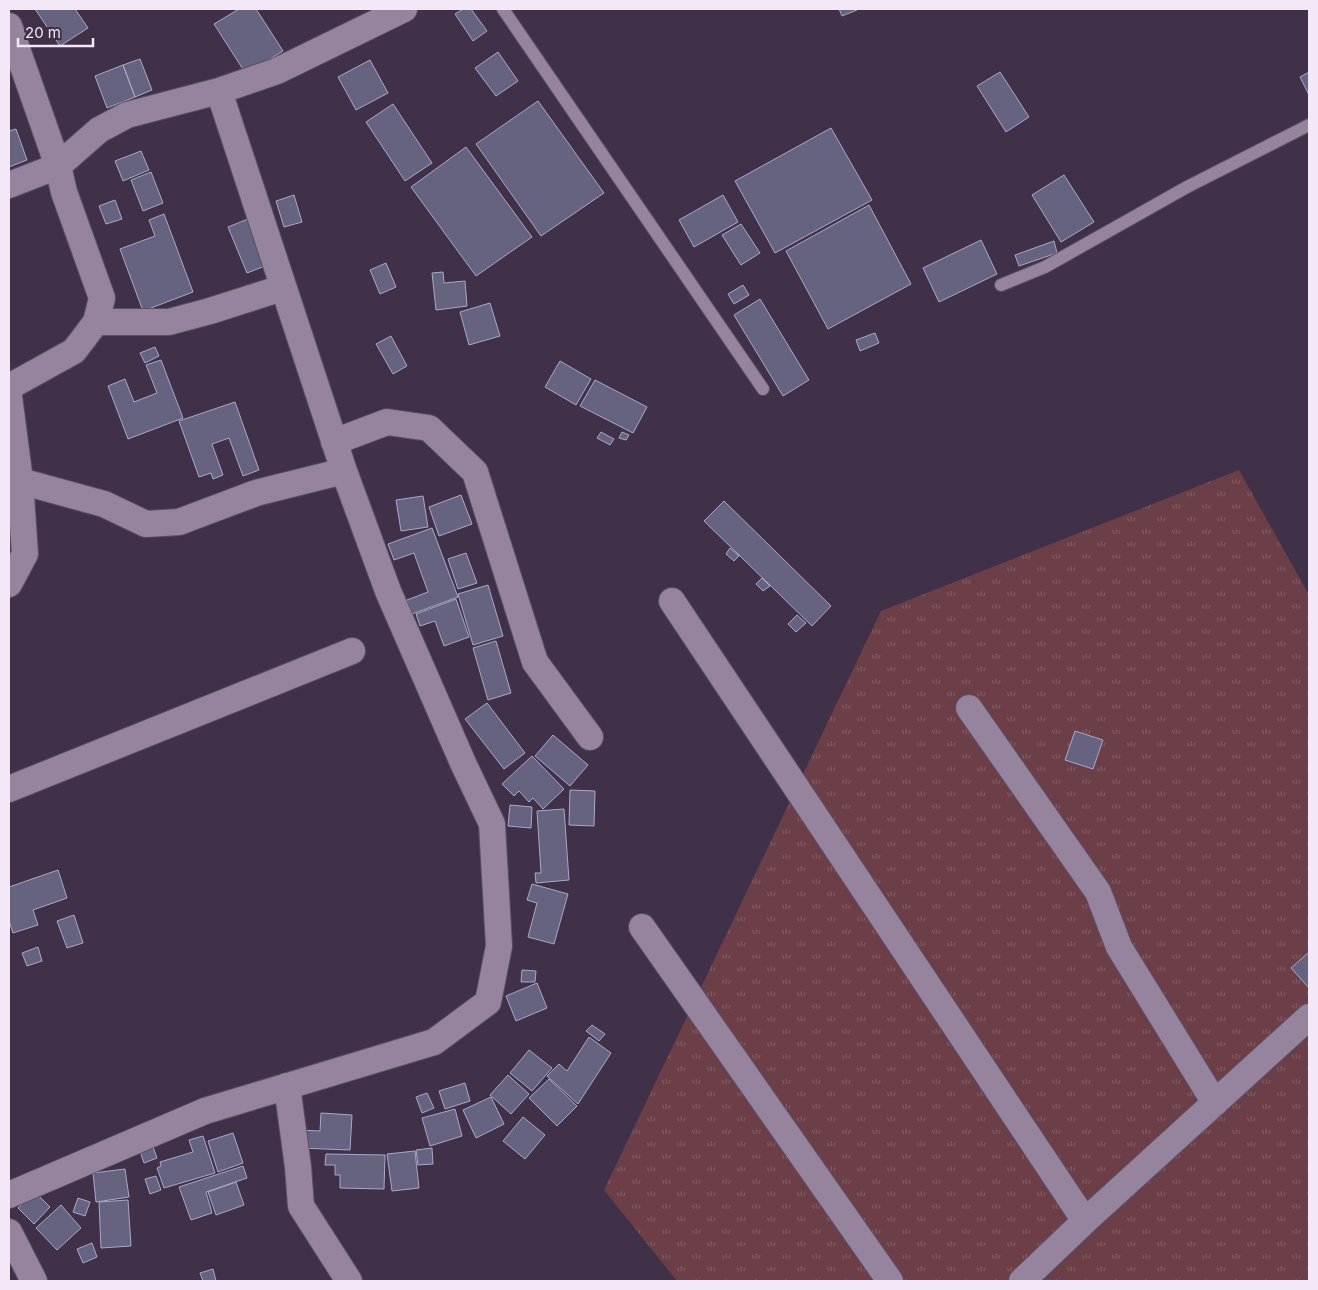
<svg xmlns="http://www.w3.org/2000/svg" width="1318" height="1290" font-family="Inter,sans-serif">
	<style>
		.grass { fill: url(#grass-tufts) }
		.building { fill: #656380; stroke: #aaa9c9 }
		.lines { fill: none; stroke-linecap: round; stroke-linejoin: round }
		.lane-casing { stroke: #5c4e62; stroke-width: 14 }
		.street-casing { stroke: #5c4e62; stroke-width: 28 }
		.lane { stroke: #96849f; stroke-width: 12 }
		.street { stroke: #96849f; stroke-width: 26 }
	</style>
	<defs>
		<pattern id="grass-tufts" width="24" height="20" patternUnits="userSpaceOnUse" patternTransform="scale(1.25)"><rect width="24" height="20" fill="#6c3e47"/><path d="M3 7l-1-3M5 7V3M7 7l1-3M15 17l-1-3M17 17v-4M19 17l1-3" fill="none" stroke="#815a62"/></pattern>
	</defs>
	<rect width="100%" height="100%" fill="#403149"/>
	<path class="grass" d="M 1239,470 L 1309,595 L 1309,1281 L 677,1281 L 604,1190 L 881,611 Z"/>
	<path class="building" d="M 35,9 L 75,9 L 88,28 L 60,46 Z
		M 239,9 L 256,9 L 283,51 L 246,74 L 214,24 Z
		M 463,9 L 471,9 L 487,31 L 473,41 L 455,14 Z
		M 839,9 L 857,9 L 857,10 L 842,16 Z
		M 498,52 L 518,81 L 496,96 L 475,68 Z
		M 140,59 L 152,90 L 135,97 L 123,65 Z
		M 370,60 L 388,93 L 356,110 L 338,77 Z
		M 123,65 L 135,97 L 107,108 L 95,76 Z
		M 1000,72 L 1029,117 L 1006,132 L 977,86 Z
		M 1309,72 L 1309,95 L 1300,77 Z
		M 538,101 L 604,193 L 541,236 L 476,144 Z
		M 393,104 L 432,163 L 405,181 L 366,122 Z
		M 831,128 L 872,200 L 775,253 L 735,181 Z
		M 16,129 L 27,160 L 9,167 L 9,131 Z
		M 466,147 L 532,237 L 476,276 L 411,187 Z
		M 141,151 L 149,170 L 123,181 L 115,161 Z
		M 151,172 L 163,203 L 143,211 L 131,180 Z
		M 1064,175 L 1094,222 L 1061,242 L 1032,195 Z
		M 294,195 L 302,222 L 284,227 L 276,201 Z
		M 723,195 L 738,222 L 694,247 L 679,220 Z
		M 115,200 L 122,219 L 106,224 L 99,206 Z
		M 869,205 L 911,284 L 828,329 L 786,251 Z
		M 164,214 L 193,292 L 143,311 L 120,249 L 155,236 L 149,220 Z
		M 253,217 L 265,266 L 247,273 L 228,227 Z
		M 741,224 L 760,253 L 741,265 L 722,235 Z
		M 981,240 L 997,274 L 939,302 L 923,268 Z
		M 1054,241 L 1057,253 L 1019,266 L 1015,255 Z
		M 386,263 L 396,287 L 380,294 L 370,270 Z
		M 443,272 L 444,283 L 465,281 L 467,306 L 436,310 L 432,273 Z
		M 743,285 L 749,295 L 734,304 L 728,294 Z
		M 760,299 L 809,380 L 783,396 L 734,315 Z
		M 490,303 L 500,336 L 469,345 L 460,312 Z
		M 875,333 L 879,343 L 860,351 L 856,340 Z
		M 391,336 L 407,366 L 393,374 L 376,344 Z
		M 155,347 L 159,356 L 145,363 L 140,353 Z
		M 161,360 L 183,418 L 128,439 L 108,386 L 125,379 L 134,402 L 157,393 L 146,365 Z
		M 560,361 L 591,379 L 576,405 L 545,387 Z
		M 595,380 L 647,407 L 633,433 L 580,406 Z
		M 235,402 L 259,470 L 243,476 L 229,438 L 212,444 L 223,475 L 213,479 L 211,473 L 199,477 L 179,421 Z
		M 601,432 L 614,439 L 610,445 L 597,438 Z
		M 622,432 L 629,435 L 626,440 L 619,438 Z
		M 461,495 L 472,524 L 439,536 L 429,507 Z
		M 423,496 L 428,527 L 401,531 L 396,500 Z
		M 724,501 L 831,606 L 812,626 L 704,521 Z
		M 432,528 L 458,597 L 412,614 L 407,600 L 428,592 L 414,553 L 394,560 L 388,544 Z
		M 730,548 L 739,556 L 734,561 L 726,554 Z
		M 466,553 L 477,583 L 458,589 L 448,559 Z
		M 762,578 L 770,586 L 763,591 L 756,584 Z
		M 488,585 L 503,636 L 473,645 L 458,594 Z
		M 456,599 L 469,637 L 444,646 L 435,621 L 420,626 L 416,614 Z
		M 797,615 L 806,623 L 796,632 L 788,624 Z
		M 496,641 L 511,693 L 488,700 L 473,648 Z
		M 487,703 L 525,753 L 504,769 L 465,719 Z
		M 1075,731 L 1103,740 L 1093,769 L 1065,760 Z
		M 553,735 L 588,765 L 570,786 L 535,756 Z
		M 532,756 L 564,789 L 543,809 L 533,798 L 529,802 L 519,791 L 514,796 L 502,784 Z
		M 570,790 L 595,791 L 594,826 L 569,825 Z
		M 510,805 L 532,807 L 531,828 L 508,826 Z
		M 564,809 L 569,880 L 536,883 L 535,873 L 541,873 L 537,811 Z
		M 58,870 L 67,898 L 33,910 L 38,925 L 13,933 L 9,921 L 9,887 Z
		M 532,884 L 568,894 L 554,944 L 528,937 L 537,903 L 527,900 Z
		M 74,915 L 83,943 L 67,948 L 57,921 Z
		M 38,947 L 42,961 L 27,966 L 22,953 Z
		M 1309,952 L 1309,988 L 1291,968 Z
		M 522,970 L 536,971 L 535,982 L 521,982 Z
		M 537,983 L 547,1008 L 516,1021 L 506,996 Z
		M 592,1025 L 605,1034 L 599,1041 L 586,1031 Z
		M 589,1037 L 611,1053 L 578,1104 L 547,1076 L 559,1064 L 567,1071 Z
		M 529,1050 L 552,1068 L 532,1091 L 510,1073 Z
		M 508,1075 L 529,1094 L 511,1114 L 490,1095 Z
		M 549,1079 L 577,1106 L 557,1126 L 529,1098 Z
		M 465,1083 L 470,1101 L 445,1109 L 439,1091 Z
		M 427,1093 L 434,1108 L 422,1113 L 416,1097 Z
		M 491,1097 L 504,1124 L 476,1138 L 463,1110 Z
		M 455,1109 L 462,1136 L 430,1146 L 422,1118 Z
		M 321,1113 L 352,1115 L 350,1150 L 298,1148 L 299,1130 L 320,1131 Z
		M 523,1117 L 545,1135 L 525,1159 L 503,1141 Z
		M 233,1133 L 243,1163 L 218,1172 L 208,1141 Z
		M 203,1136 L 215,1173 L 164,1188 L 157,1168 L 161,1166 L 160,1162 L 193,1152 L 189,1140 Z
		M 152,1144 L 157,1158 L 144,1163 L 139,1148 Z
		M 432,1148 L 433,1164 L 418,1165 L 416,1150 Z
		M 415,1151 L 419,1188 L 392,1191 L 387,1154 Z
		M 326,1154 L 385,1155 L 384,1189 L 340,1188 L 340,1175 L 335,1175 L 335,1165 L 325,1165 Z
		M 243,1166 L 247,1178 L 206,1192 L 212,1213 L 191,1220 L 179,1187 Z
		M 125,1169 L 129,1197 L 96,1202 L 93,1173 Z
		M 156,1176 L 161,1190 L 150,1194 L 145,1179 Z
		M 236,1182 L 244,1205 L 216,1215 L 208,1192 Z
		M 34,1191 L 50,1207 L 34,1224 L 18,1208 Z
		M 78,1198 L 90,1202 L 85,1216 L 73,1212 Z
		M 128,1200 L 131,1246 L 101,1248 L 99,1202 Z
		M 61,1205 L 81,1228 L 57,1250 L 36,1228 Z
		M 92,1243 L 97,1257 L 83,1263 L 77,1249 Z
		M 213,1269 L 216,1281 L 203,1281 L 200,1273 Z"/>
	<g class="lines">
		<g class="lane-casing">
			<path id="lane" d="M 503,9 L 763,389
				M 1001,285 L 1045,267 L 1187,187 L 1309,125"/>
		</g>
		<g class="street-casing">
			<path id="street" d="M 9,26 L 58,166 L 9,185
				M 96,322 L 169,322 L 210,311 L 282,288
				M 9,387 L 74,351 L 96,322 L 102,298 L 64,192 L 58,166 L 99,130 L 127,115 L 219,91 L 277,71 L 404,9
				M 9,396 L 20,481 L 25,554 L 9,584
				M 334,442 L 387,422 L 429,428 L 475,472 L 535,662 L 590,737
				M 20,481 L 104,504 L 146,524 L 179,522 L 256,493 L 344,471
				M 672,601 L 1085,1221
				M 969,708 L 1098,892 L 1119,947 L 1215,1103
				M 9,789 L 352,651
				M 642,927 L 890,1281
				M 287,1086 L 298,1167 L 301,1206 L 349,1281
				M 9,1195 L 205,1111 L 434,1042 L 488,1002 L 499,946 L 492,824 L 463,763 L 388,591 L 344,471 L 219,91
				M 9,1232 L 34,1281
				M 1022,1281 L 1085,1221 L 1309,1017"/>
		</g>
		<use href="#lane" class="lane"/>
		<use href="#street" class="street"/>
	</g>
	<rect width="1318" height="1290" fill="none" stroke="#f2e8f7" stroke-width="20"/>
	<path d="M18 38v8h75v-8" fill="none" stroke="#f2e8f7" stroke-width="2.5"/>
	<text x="25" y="38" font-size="15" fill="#f2e8f7" stroke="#403149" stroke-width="4" paint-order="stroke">20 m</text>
</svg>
